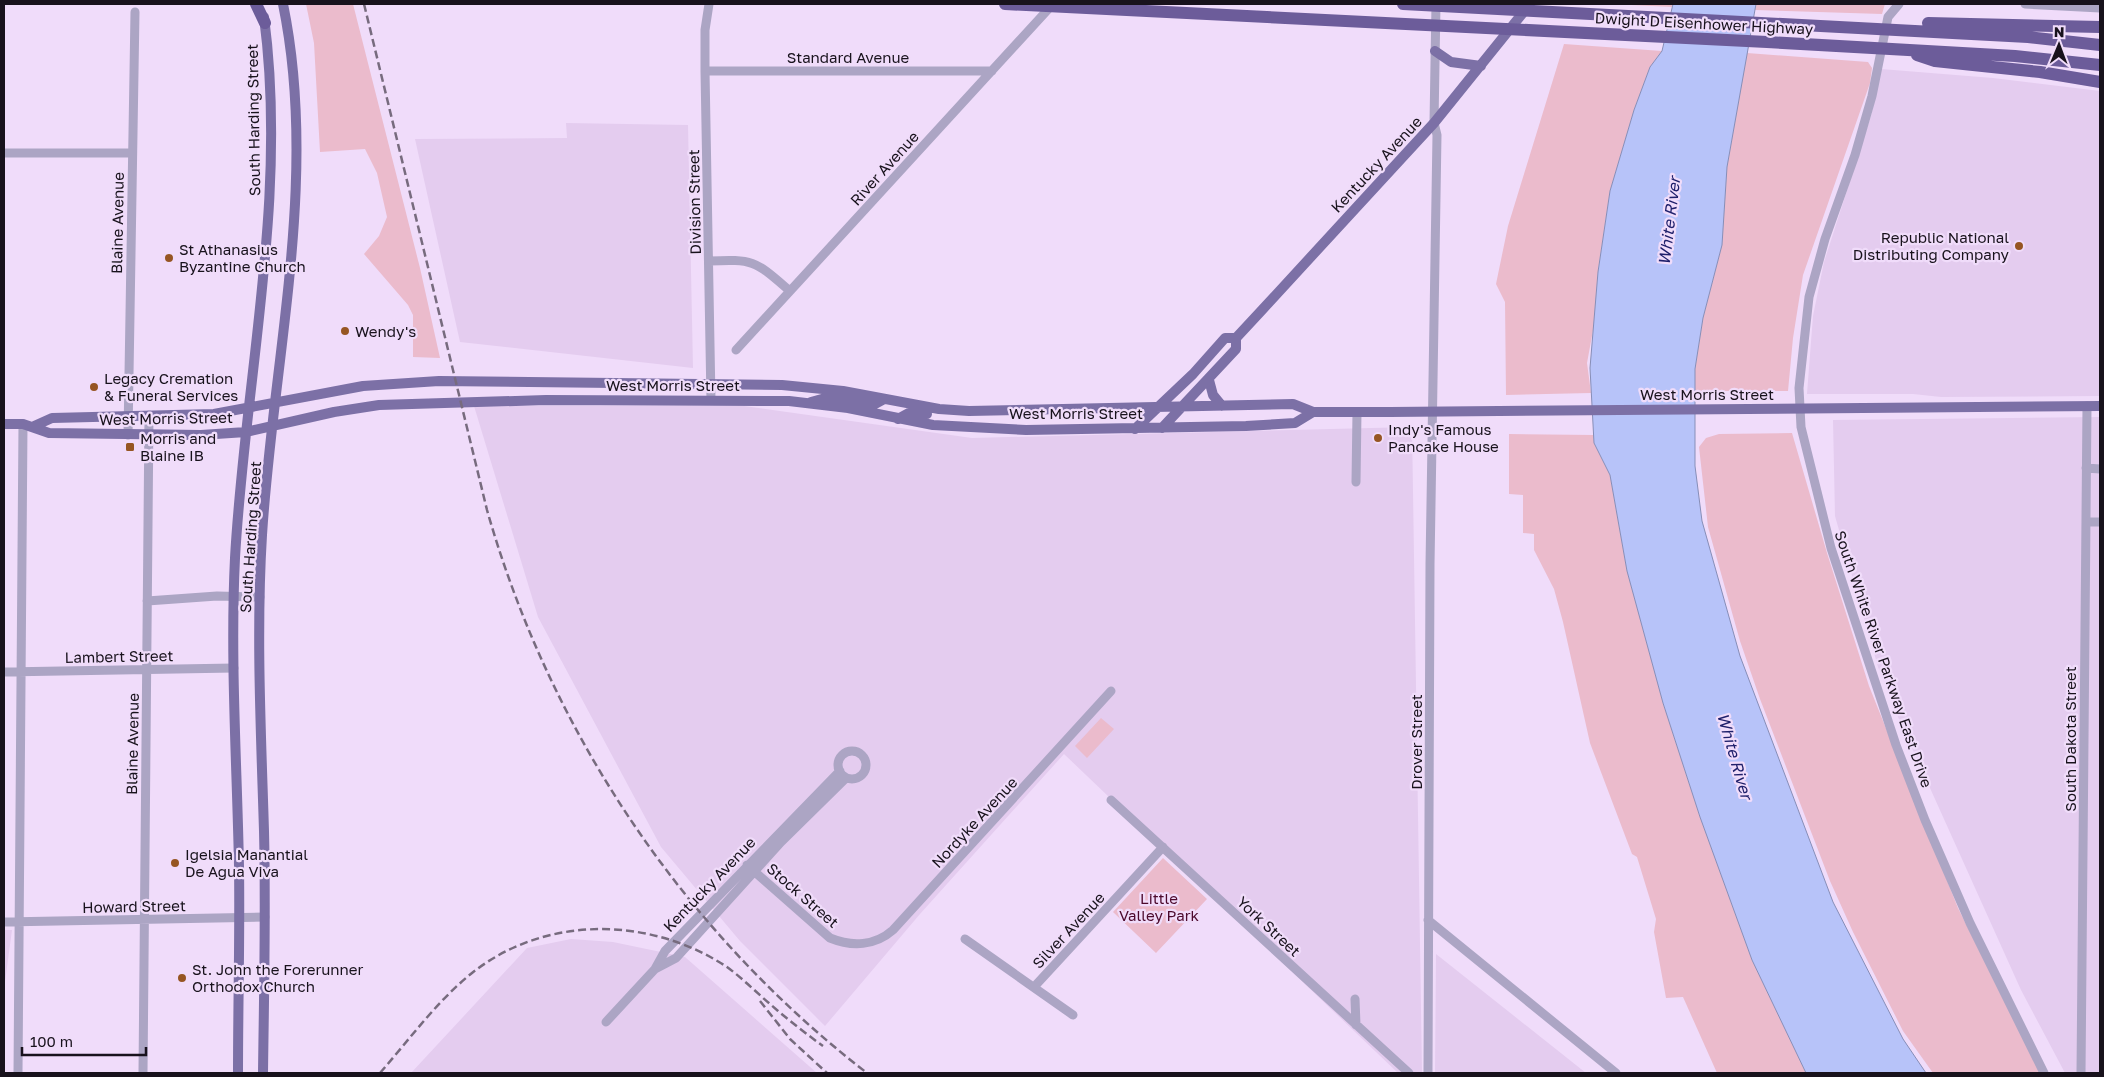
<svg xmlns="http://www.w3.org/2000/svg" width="2104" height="1077" font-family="'Golos Text',sans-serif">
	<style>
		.built { fill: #e4ccef }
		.green { fill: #ebbbcc }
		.water { fill: #b7c3f9; stroke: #878eb7 }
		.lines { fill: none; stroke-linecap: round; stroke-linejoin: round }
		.minor { stroke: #aca5c4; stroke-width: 9 }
		.major { stroke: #7c70a6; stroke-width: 10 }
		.highway { stroke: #6c5c9a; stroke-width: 12 }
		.rail { stroke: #776b7e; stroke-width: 2.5; stroke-dasharray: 8 4; stroke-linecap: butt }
		.poi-dot { fill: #965522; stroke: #f0dcfa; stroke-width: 2 }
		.labels { text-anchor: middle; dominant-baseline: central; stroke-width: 4.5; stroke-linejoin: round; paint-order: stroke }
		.street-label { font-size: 15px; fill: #18121c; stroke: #f0dcfa }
		.poi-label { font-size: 15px; fill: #18121c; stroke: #f0dcfa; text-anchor: start }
		.park-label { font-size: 15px; fill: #4c092c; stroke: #f0dcfa }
		.water-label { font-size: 16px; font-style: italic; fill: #1f206b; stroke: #f0dcfa }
	</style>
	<rect width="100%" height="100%" fill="#f0dcfa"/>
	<path class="built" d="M 1881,69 L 1993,78 L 2100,91 L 2100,396 L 1941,397 L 1913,394 L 1807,394 L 1813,316 L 1824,262 L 1871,116 Z
		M 566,123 L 688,125 L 693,368 L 460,342 L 415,139 L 567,138 Z
		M 474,406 L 744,406 L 972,438 L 1412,427 L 1422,1073 L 1398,1073 L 1064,754 L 920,914 L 825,1026 L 740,941 L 661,847 L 538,617 Z
		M 2100,417 L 2100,1073 L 2065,1073 L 2021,990 L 1898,717 L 1878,667 L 1835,516 L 1833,420 Z
		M 4,930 L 12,930 L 5,982 L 4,1073 Z
		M 571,939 L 613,942 L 685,957 L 817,1073 L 411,1073 L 527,948 Z
		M 1436,954 L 1586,1073 L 1435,1073 Z"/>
	<path class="green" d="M 306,4 L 353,4 L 420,268 L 440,358 L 413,357 L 413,315 L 408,305 L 364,254 L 379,236 L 387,217 L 377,173 L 365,149 L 320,152 L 314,43 Z
		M 1611,4 L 1673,4 L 1672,7 Z
		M 1756,4 L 1885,4 L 1882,14 L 1755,10 Z
		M 1564,44 L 1662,51 L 1650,67 L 1634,110 L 1610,191 L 1598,271 L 1594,325 L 1587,363 L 1591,393 L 1506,395 L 1505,302 L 1496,284 L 1508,226 Z
		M 1747,53 L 1868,62 L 1872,68 L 1870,83 L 1803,275 L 1793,338 L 1788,391 L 1695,391 L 1695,369 L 1703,318 L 1722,245 L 1727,167 Z
		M 1792,433 L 1827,553 L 1869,686 L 1958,908 L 2040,1073 L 1933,1073 L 1903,1031 L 1853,932 L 1830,881 L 1760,699 L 1740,641 L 1708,527 L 1699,447 L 1706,438 L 1719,434 Z
		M 1509,434 L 1594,435 L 1594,443 L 1610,475 L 1627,571 L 1663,703 L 1700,817 L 1752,960 L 1806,1073 L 1717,1073 L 1683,997 L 1666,998 L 1654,932 L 1656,919 L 1637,857 L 1632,854 L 1590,743 L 1563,622 L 1554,589 L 1534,550 L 1534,534 L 1523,533 L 1523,495 L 1509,494 Z
		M 1101,718 L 1114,729 L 1087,758 L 1075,746 Z
		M 1163,858 L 1207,899 L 1156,953 L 1113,912 Z"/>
	<path class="water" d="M 1673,4 L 1756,4 L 1727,167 L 1722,245 L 1703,318 L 1695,369 L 1695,466 L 1702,521 L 1740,656 L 1833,902 L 1903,1039 L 1926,1073 L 1806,1073 L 1752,960 L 1700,817 L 1663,703 L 1627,571 L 1610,475 L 1594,443 L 1590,368 L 1598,272 L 1610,191 L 1634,110 L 1650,67 L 1662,51 Z"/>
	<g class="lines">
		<path class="minor" d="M 709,4 L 705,30 L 705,71 L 711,400
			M 1899,4 L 1888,17 L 1872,96 L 1855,155 L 1825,239 L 1809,297 L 1799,388 L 1801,427 L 1831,548 L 1896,745 L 1925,820 L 1970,923 L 2044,1073
			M 2025,4 L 2100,8
			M 705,71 L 992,71
			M 4,153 L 132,153
			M 709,261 C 755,259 755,261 790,291
			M 736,350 L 1053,4
			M 128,435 L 135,12
			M 2086,468 L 2100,469
			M 1356,482 L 1357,412
			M 2086,522 L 2100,522
			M 147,601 L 217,596 L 260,597
			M 4,672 L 234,668
			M838 765a14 14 0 1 1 28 0a14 14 0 1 1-28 0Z
			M 1111,800 L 1409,1073
			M 747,865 L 830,938 C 852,947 875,946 893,930 L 1111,691
			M 1428,920 L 1616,1073
			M 4,922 L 265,917
			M 965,939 L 1073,1015
			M 655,969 L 676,958 L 781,842 L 846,778
			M 1034,987 L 1163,847
			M 1355,999 L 1356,1025
			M 606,1022 L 655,969 L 665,951 L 840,771
			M 18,1073 L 23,424
			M 143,1073 L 149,415
			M 1428,1073 L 1430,565 L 1437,135 L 1434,123 L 1436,4
			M 2081,1073 L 2087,406"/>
		<path class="major" d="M 1435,51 L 1451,62 L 1481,66
			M 1209,380 L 1213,395 L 1222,406
			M 811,402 L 829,397 L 873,405 L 884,399
			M 898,419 L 909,413 L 927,414
			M 4,424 L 23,424 L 49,433 L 201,435 L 246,432 L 334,412 L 379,405 L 546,400 L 789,401 L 848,408 L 933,425 L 1026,430 L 1246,426 L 1295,423 L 1313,412
			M 32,427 L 52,418 L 214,414 L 363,386 L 439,381 L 782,385 L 843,391 L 939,409 L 969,411 L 1293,404 L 1313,412 L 1390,412 L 2100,406
			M 1162,428 L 1236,349 L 1236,338
			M 1135,429 L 1193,374 L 1225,338 L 1236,338 L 1262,310 L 1434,123 L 1530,4
			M 238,1073 C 238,1004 240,935 239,866 C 237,763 230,660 235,558 C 245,377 288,198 264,17
			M 263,1073 C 264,992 266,912 264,831 C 261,732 256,633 262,535 C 273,359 319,179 283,4"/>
		<path class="highway" d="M 256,4 L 265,23
			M 1005,4 L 1767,42 L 2015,56 L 2100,65
			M 1403,4 L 2028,37 L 2100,45
			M 1928,23 L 2100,27
			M 1917,55 L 1935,61 L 2040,72 L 2100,82"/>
		<path class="rail" d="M 364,4 L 487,510 C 550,732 684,932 867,1073
			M 760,1001 L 790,1039 L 827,1073
			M 380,1073 C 409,1040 437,1001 472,973 C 545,915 650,916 727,967 C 742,978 756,992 770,1004 C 787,1019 805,1033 823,1046"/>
	</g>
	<g class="poi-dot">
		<circle cx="2019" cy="246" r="5"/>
		<circle cx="169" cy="258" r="5"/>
		<circle cx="345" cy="331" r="5"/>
		<circle cx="94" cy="387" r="5"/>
		<circle cx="1378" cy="438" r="5"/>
		<rect x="125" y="442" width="10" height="10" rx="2.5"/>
		<circle cx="175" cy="863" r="5"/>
		<circle cx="182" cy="978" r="5"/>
	</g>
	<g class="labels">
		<g class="street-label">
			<text transform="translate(1704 23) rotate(3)">Dwight D Eisenhower Highway</text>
			<text x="848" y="57">Standard Avenue</text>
			<text transform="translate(253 120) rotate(-91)">South Harding Street</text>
			<text transform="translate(1376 164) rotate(-47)">Kentucky Avenue</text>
			<text transform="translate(884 168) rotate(-48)">River Avenue</text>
			<text transform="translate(694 202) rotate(-91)">Division Street</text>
			<text transform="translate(117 223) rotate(-89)">Blaine Avenue</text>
			<text x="673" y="385">West Morris Street</text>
			<text x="1707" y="394">West Morris Street</text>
			<text x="1076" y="413">West Morris Street</text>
			<text transform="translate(166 418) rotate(-1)">West Morris Street</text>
			<text transform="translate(250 537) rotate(-86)">South Harding Street</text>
			<text transform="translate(119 656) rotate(-1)">Lambert Street</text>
			<text transform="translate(1884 659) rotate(71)">South White River Parkway East Drive</text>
			<text transform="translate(2070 739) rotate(-90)">South Dakota Street</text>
			<text transform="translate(1416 742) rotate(-90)">Drover Street</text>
			<text transform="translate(132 744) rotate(-89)">Blaine Avenue</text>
			<text transform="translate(974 822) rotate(-47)">Nordyke Avenue</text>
			<text transform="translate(709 884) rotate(-46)">Kentucky Avenue</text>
			<text transform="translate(803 895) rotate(41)">Stock Street</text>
			<text transform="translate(134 906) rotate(-1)">Howard Street</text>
			<text transform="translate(1269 926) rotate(43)">York Street</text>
			<text transform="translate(1068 930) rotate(-47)">Silver Avenue</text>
		</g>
		<g class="poi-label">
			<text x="2009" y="237" text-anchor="end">Republic National<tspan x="2009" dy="17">Distributing Company</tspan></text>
			<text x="179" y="249">St Athanasius<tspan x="179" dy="17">Byzantine Church</tspan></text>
			<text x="355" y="331">Wendy's</text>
			<text x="104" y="378">Legacy Cremation<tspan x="104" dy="17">&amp; Funeral Services</tspan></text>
			<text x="1388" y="429">Indy's Famous<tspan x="1388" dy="17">Pancake House</tspan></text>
			<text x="140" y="438">Morris and<tspan x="140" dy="17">Blaine IB</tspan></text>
			<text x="185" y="854">Igelsia Manantial<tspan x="185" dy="17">De Agua Viva</tspan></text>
			<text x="192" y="969">St. John the Forerunner<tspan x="192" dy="17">Orthodox Church</tspan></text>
		</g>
		<g class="park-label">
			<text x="1159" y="898">Little<tspan x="1159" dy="17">Valley Park</tspan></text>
		</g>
		<g class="water-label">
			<text transform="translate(1669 221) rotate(-83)">White River</text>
			<text transform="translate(1735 756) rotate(74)">White River</text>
		</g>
	</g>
	<rect width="2104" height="1077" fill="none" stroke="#18121c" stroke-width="10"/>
	<g transform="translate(2059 45) rotate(1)" stroke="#f0dcfa" stroke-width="4" paint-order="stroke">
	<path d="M0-4L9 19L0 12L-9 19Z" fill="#18121c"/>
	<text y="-8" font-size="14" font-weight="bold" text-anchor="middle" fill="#18121c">N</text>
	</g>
	<path d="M22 1047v8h124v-8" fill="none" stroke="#18121c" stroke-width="2.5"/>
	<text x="30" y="1047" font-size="15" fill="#18121c" stroke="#f0dcfa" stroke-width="4" paint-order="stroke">100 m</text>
</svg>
